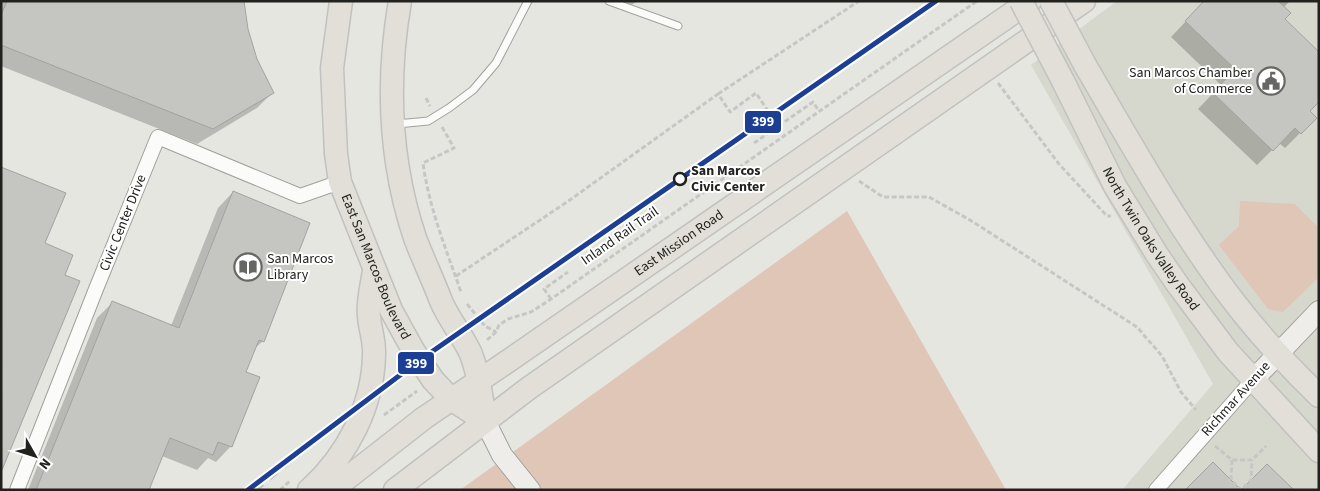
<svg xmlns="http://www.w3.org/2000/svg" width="1320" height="491" font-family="'Source Sans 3',sans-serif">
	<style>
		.built { fill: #d6d7cd }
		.green { fill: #dfc6b7 }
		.shadow { fill: #0003 }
		.building { fill: #c5c6c2; stroke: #a2a3a0 }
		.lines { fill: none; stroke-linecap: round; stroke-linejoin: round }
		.lane-casing { stroke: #a0a09d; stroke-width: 9 }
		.street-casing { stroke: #a0a09d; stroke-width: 16 }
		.secondary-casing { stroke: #a0a09d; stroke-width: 22 }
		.primary-casing { stroke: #c1c2bf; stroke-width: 25 }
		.path { stroke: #c6c6c4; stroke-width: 3; stroke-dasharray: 5 2.5; stroke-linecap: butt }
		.lane { stroke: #fbfbfa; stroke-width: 7 }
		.street { stroke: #fbfbfa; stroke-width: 14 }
		.secondary { stroke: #eeedea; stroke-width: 20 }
		.primary { stroke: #e2ded8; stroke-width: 22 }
		.rail { stroke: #c3c3c2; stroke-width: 4; stroke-dasharray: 9 9; stroke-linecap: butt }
		.primary-bridge-casing { stroke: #c1c2bf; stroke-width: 25; stroke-linecap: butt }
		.primary-bridge { stroke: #e2ded8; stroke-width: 22 }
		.rail-1-casing { stroke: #fff; stroke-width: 9 }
		.rail-1 { stroke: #1c3f94; stroke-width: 5 }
		.stop-dot { fill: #fff; stroke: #21221e; stroke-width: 2.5 }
		.labels { text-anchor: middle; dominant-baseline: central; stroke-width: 4; stroke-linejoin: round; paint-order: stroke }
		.poi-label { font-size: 14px; fill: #21221e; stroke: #fff; text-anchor: end }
		.stop-label { font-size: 14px; font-weight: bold; fill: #21221e; stroke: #fff; text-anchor: start }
		.street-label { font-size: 14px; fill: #21221e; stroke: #fff }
		.line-badge { stroke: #fff; stroke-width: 2 }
		.badge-label { font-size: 14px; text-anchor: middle; font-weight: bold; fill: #fff }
	</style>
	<rect width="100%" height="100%" fill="#e6e6e1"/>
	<path class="built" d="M 1117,1 L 1319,1 L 1319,490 L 1122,490 L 1213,384 L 1031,65 Z"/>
	<path class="green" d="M 1240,201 L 1295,204 L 1319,228 L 1319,277 L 1283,312 L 1268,309 L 1219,245 L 1239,226 Z
		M 847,211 L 1006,490 L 460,490 Z"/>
	<path class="shadow" d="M 1,1 L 243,1 L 246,30 L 256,60 L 272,93 L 257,108 L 197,144 L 1,66 Z
		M 599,1 L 638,1 L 628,7 Z
		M 1205,1 L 1290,1 L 1283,8 L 1283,19 L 1308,111 L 1300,133 L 1285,148 L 1279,143 L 1257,165 L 1198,109 L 1221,85 L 1171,37 Z
		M 1,168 L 43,244 L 64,276 L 78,282 L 1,467 Z
		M 233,192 L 263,341 L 253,350 L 244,373 L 231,446 L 216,462 L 208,458 L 197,470 L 162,456 L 148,490 L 28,490 L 97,318 L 112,303 L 171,326 L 218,208 Z"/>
	<path class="building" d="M 7,1 L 244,1 L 248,29 L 257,59 L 274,93 L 213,129 L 1,45 L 1,15 Z
		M 1204,1 L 1278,1 L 1291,13 L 1285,19 L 1319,52 L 1319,102 L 1310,111 L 1317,118 L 1301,134 L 1295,128 L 1273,151 L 1213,93 L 1235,69 L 1185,21 Z
		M 1,167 L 66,193 L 45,243 L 73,255 L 65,275 L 80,281 L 2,470 Z
		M 233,191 L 310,223 L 264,342 L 259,340 L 246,372 L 260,377 L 232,447 L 218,442 L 213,455 L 170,438 L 149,490 L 36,490 L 112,301 L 179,328 Z
		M 1213,462 L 1241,490 L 1267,464 L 1294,490 L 1185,490 Z"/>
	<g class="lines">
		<g class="lane-casing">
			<path id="lane" d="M 609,1 L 678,26
				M 397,124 L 428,121 L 449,108 L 473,90 L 496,63 L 528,1"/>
		</g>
		<g class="street-casing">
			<path id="street" d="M 17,490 L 96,289 L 158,137 L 300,196 L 340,182
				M 1156,490 L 1253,380"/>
		</g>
		<g class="secondary-casing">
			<path id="secondary" d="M 1253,380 L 1319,311
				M 485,421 L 502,455 L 530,490"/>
		</g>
		<g class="primary-casing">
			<g id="primary">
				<path id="s1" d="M 341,1 L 332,68 L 336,154 L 340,182 L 391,310 L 413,350 L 433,380 L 451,399 L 485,421"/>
				<path d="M 400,1 C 386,82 389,160 415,238 C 423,259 433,280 441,301 C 449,320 463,336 471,354 C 479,376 482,399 485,421"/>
				<path d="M 1085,65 C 1130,142 1174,221 1228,294 C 1255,330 1286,364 1319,396"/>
				<path id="s2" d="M 1063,81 L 1115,186 L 1156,253 L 1178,285 L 1228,352 L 1319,451"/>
				<path d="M 309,490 C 347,456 373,406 374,355 C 375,342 370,329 369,317 C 367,302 372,285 374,271"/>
				<path id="s3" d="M 332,490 L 424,418 L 514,357 L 1030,1"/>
				<path d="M 395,490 L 529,388 L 1084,1"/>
			</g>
		</g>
		<path class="path" d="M 998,83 L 1059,164 L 1107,216 L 1111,216
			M 718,94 L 859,1
			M 426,98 L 430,106
			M 442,127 L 454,148 L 423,163 C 429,208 446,249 461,292
			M 754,143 L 813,102 L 819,111
			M 859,181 L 883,197 L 929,197 L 970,220 L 1137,327 L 1162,356 L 1181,392 L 1196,410
			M 456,276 L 567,202 L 718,94 L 730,112 L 756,93 L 778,126
			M 551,299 L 544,289 L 568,272
			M 467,304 L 485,326 L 496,332
			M 487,340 L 496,332 L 499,325 L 508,319 L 531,312 L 551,299 L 977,1
			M 384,415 L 417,391
			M 1215,446 L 1232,460 L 1252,460 L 1266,446
			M 1232,460 L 1231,480 L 1241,490 L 1251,480 L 1252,460
			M 280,490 L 291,480"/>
		<use href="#lane" class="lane"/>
		<use href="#street" class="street"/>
		<use href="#secondary" class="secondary"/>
		<use href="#primary" class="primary"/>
		<path class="rail" d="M 256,490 L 331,427"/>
		<g class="primary-bridge-casing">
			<path id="primary-bridge" d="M 1021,1 L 1063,81
				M 1051,1 L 1085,65"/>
		</g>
		<use href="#primary-bridge" class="primary-bridge"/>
		<g class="rail-1-casing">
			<path id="rail-1" d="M 248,490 L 420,360 L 936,1"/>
		</g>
		<use href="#rail-1" class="rail-1"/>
	</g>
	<defs>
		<g id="civic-ring" transform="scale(1.4375)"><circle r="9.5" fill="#fff" stroke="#666762" stroke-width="1.5"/><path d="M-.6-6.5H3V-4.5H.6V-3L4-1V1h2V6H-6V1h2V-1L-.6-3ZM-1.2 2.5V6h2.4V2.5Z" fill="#666762"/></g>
		<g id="library-ring" transform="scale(1.4375)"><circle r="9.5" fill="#fff" stroke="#666762" stroke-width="1.5"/><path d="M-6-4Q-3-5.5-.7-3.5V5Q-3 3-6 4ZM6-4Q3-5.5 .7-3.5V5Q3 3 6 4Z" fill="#666762"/></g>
	</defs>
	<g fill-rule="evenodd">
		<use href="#civic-ring" x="1271" y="81"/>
		<use href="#library-ring" x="248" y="267"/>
	</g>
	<circle class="stop-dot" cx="680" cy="179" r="6"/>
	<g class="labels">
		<g class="poi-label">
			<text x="1252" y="73">San Marcos Chamber<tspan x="1252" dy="16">of Commerce</tspan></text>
			<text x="267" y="259" text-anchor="start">San Marcos<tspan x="267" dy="16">Library</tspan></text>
		</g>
		<g class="stop-label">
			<text x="691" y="171">San Marcos<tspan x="691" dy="16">Civic Center</tspan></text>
		</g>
		<g class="street-label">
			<text transform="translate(123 223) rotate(-68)">Civic Center Drive</text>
			<text transform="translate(620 236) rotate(-35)">Inland Rail Trail</text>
			<text stroke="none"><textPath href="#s2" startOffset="181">North Twin Oaks Valley Road</textPath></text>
			<text stroke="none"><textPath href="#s3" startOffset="426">East Mission Road</textPath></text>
			<text stroke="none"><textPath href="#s1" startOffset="274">East San Marcos Boulevard</textPath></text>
			<text transform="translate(1236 399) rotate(-48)">Richmar Avenue</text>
		</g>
	</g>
	<g class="line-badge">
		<rect x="744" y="110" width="38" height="24" rx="5" fill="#1c3f94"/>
		<rect x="397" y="351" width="38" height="24" rx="5" fill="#1c3f94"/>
	</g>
	<g class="badge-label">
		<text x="763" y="126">399</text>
		<text x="416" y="368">399</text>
	</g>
	<rect width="1320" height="491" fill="none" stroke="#21221e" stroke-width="5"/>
	<g transform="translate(35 456) rotate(129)" stroke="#ffffff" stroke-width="4" paint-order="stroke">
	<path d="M0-4L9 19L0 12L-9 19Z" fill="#21221e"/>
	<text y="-8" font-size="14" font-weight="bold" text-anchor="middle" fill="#21221e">N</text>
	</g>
</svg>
